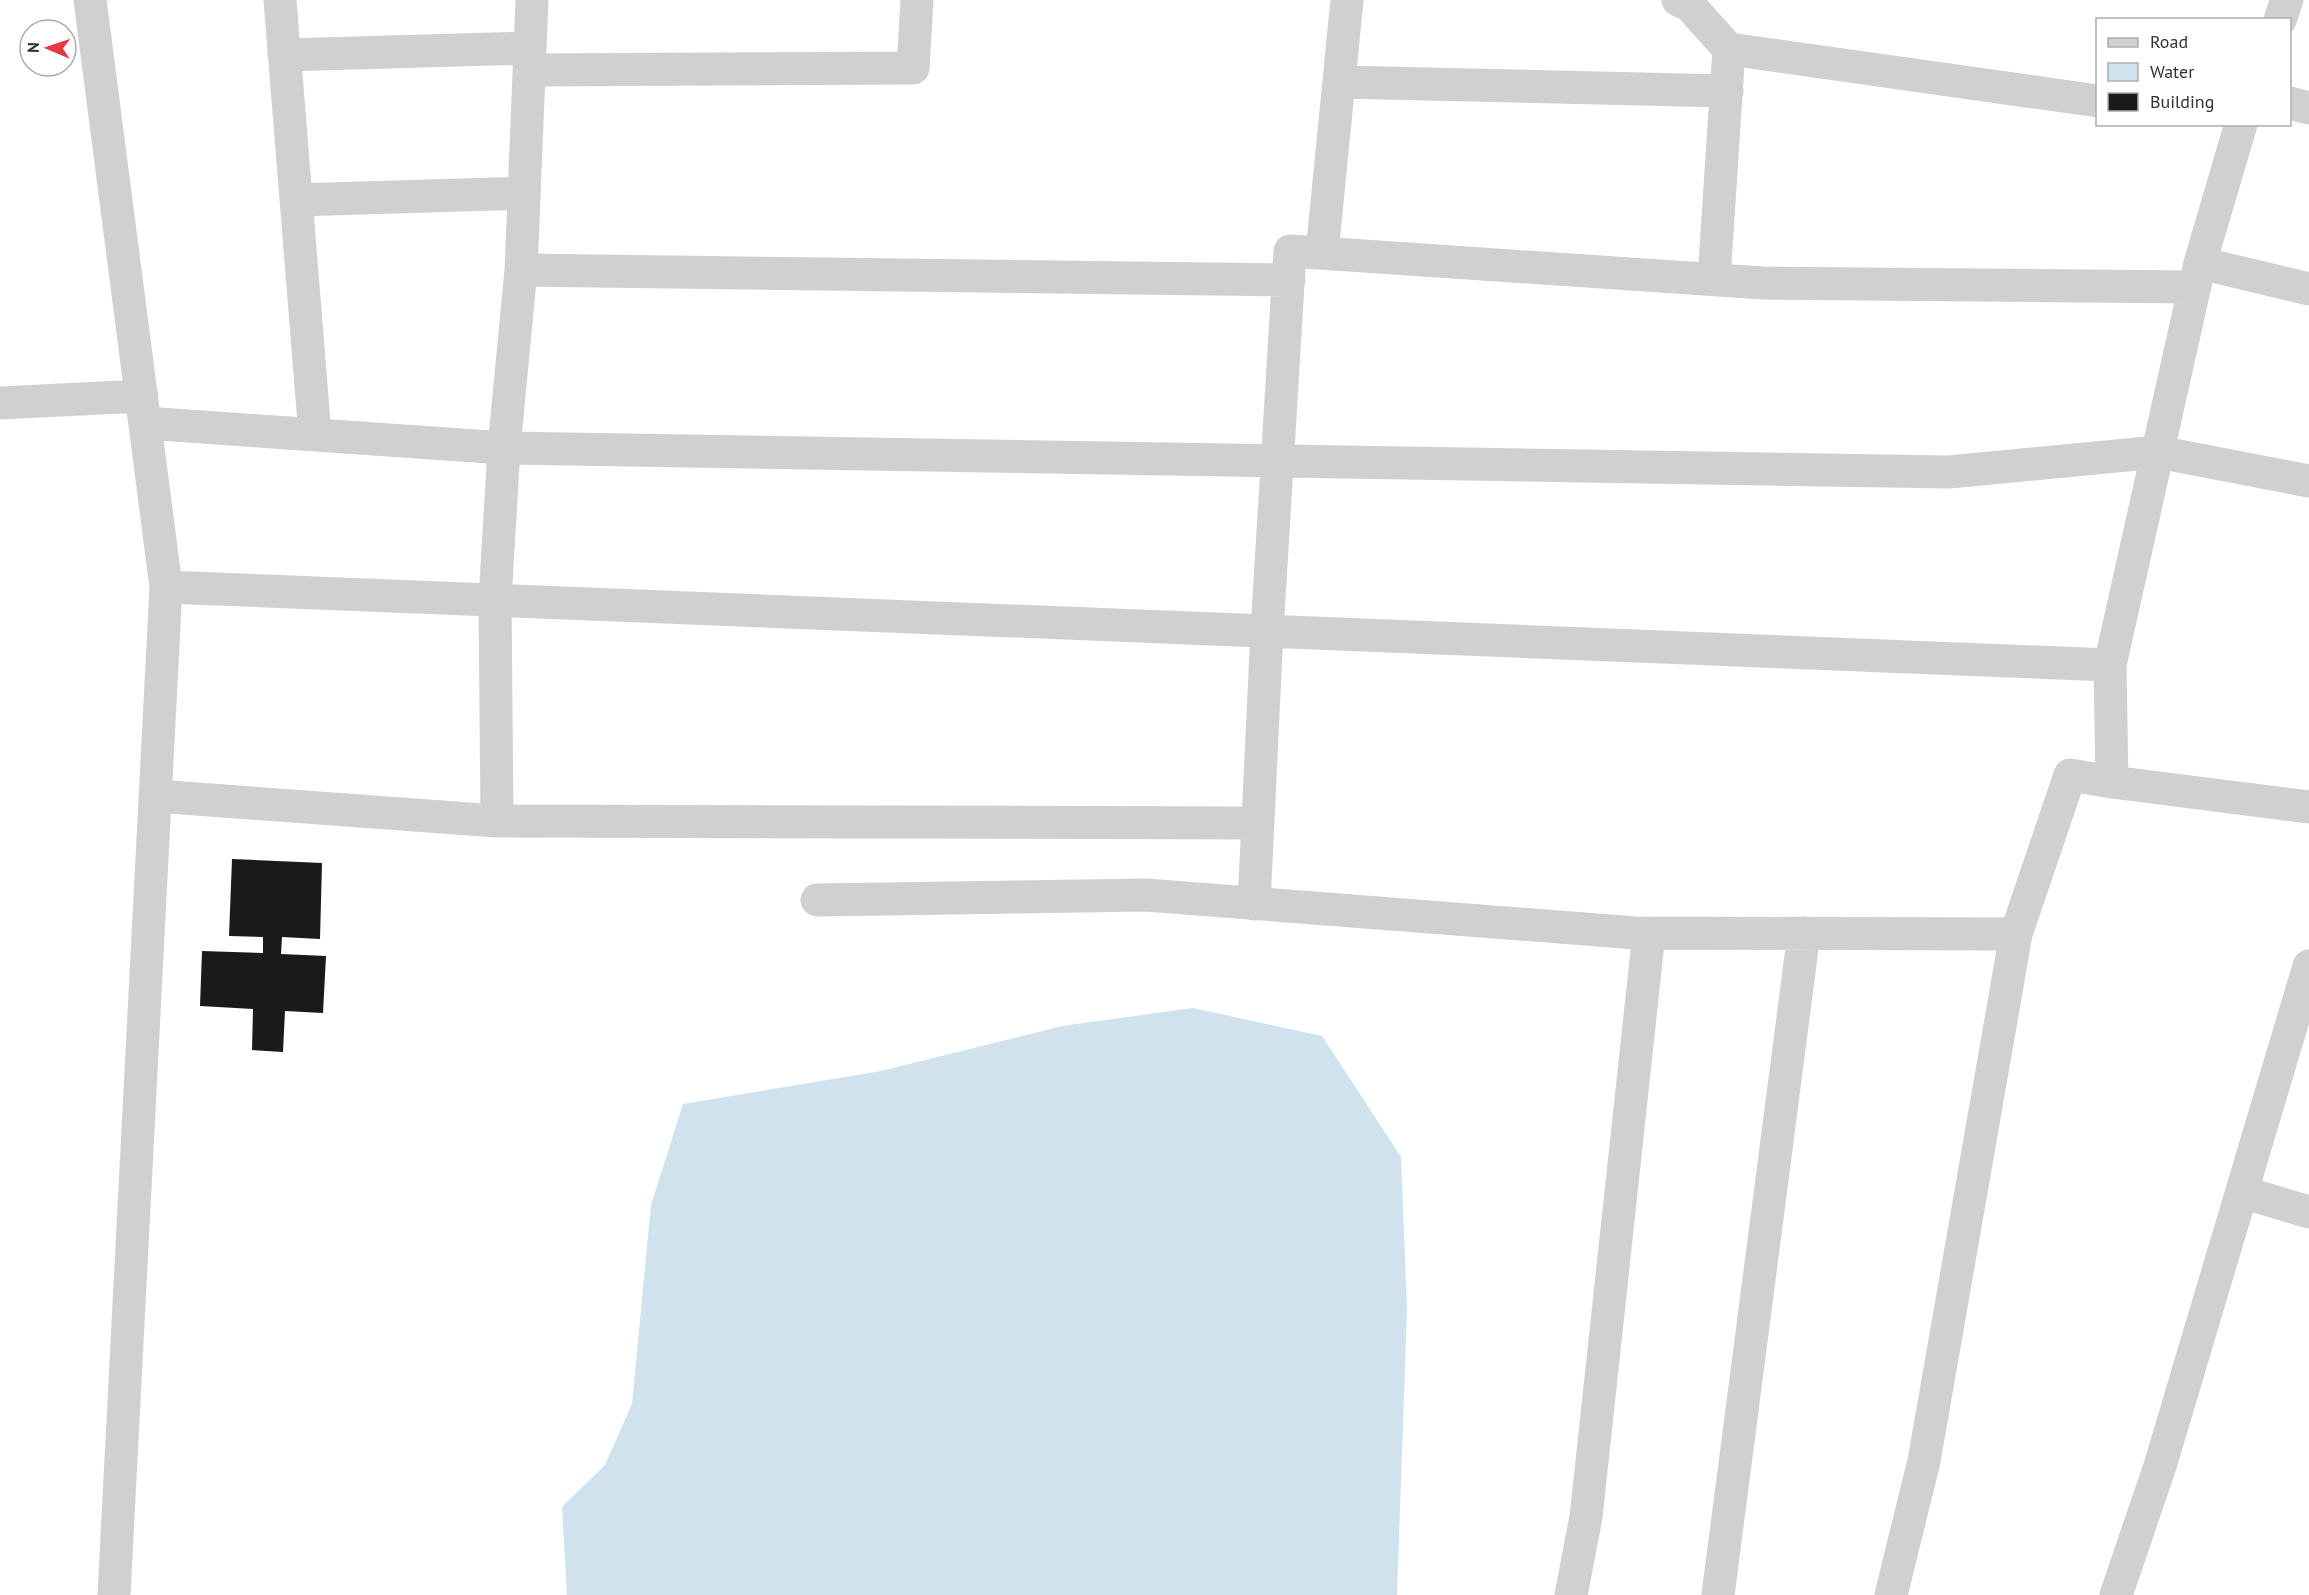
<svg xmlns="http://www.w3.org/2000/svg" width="2309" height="1595" font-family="'PT Sans',sans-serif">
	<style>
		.water { fill: #cfe2ee }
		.building { fill: #1a1a1a }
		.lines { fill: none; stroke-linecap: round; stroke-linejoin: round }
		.minor { stroke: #d0d0d0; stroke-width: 33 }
	</style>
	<rect width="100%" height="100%" fill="#fff"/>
	<path class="water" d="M 1193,1008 L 1322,1036 L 1401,1157 L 1407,1310 L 1397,1595 L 567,1595 L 562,1507 L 605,1465 L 632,1404 L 651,1205 L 683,1104 L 881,1071 L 1062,1026 Z"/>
	<path class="building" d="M 232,859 L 322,863 L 320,939 L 282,937 L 281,954 L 326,956 L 323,1013 L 285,1011 L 283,1052 L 252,1050 L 253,1009 L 200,1006 L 202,951 L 263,953 L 263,937 L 229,936 Z"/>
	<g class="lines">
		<path class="minor" d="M 90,0 L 166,587 L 114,1595
			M 280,0 L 315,435
			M 532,0 L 521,270 L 504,448 L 1949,472 L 2158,452 L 2309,481
			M 1678,0 L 1689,5 L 1729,49 L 1714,279
			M 2280,20 L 2287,0
			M 1729,49 L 2098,101
			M 284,55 L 530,48
			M 530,70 L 913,68 L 917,0
			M 1339,82 L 1727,91
			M 2290,103 L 2309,108
			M 296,200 L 524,193
			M 1322,253 L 1347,0
			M 2200,263 L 2309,289
			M 521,270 L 1289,280
			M 0,403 L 142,396
			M 145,423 L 504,448 L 495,600 L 497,821
			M 166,587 L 2110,665 L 2112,782 L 2309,807
			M 2110,665 L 2200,263 L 2241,124
			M 156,796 L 497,821 L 1258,823
			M 817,900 L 1146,895 L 1636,933 L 2016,934
			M 1254,904 L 1267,631 L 1290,251 L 1763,283 L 2195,287
			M 2242,1192 L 2309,1212
			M 1571,1595 L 1586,1517 L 1649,933
			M 1718,1595 L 1804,933
			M 1891,1595 L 1924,1461 L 2016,934 L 2070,775 L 2112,782
			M 2116,1595 L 2160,1466 L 2309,966"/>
	</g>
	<rect x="2096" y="18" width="195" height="108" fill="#ffffff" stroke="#adadad" stroke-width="1.5"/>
	<rect x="2108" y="38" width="30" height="9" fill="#d0d0d0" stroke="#adadad" stroke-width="1.5"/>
	<text x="2150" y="48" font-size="18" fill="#333333">Road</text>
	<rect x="2108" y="63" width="30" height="18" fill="#cfe2ee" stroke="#adadad" stroke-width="1.5"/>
	<text x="2150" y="78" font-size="18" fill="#333333">Water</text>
	<rect x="2108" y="93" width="30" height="18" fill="#1a1a1a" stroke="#adadad" stroke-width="1.5"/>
	<text x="2150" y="108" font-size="18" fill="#333333">Building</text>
	<g transform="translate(48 48) rotate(272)"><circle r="28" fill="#ffffff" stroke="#adadad" stroke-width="1.5"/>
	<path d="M0-4.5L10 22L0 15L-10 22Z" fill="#e63946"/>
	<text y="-9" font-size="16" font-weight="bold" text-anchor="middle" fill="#333333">N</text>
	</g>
</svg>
